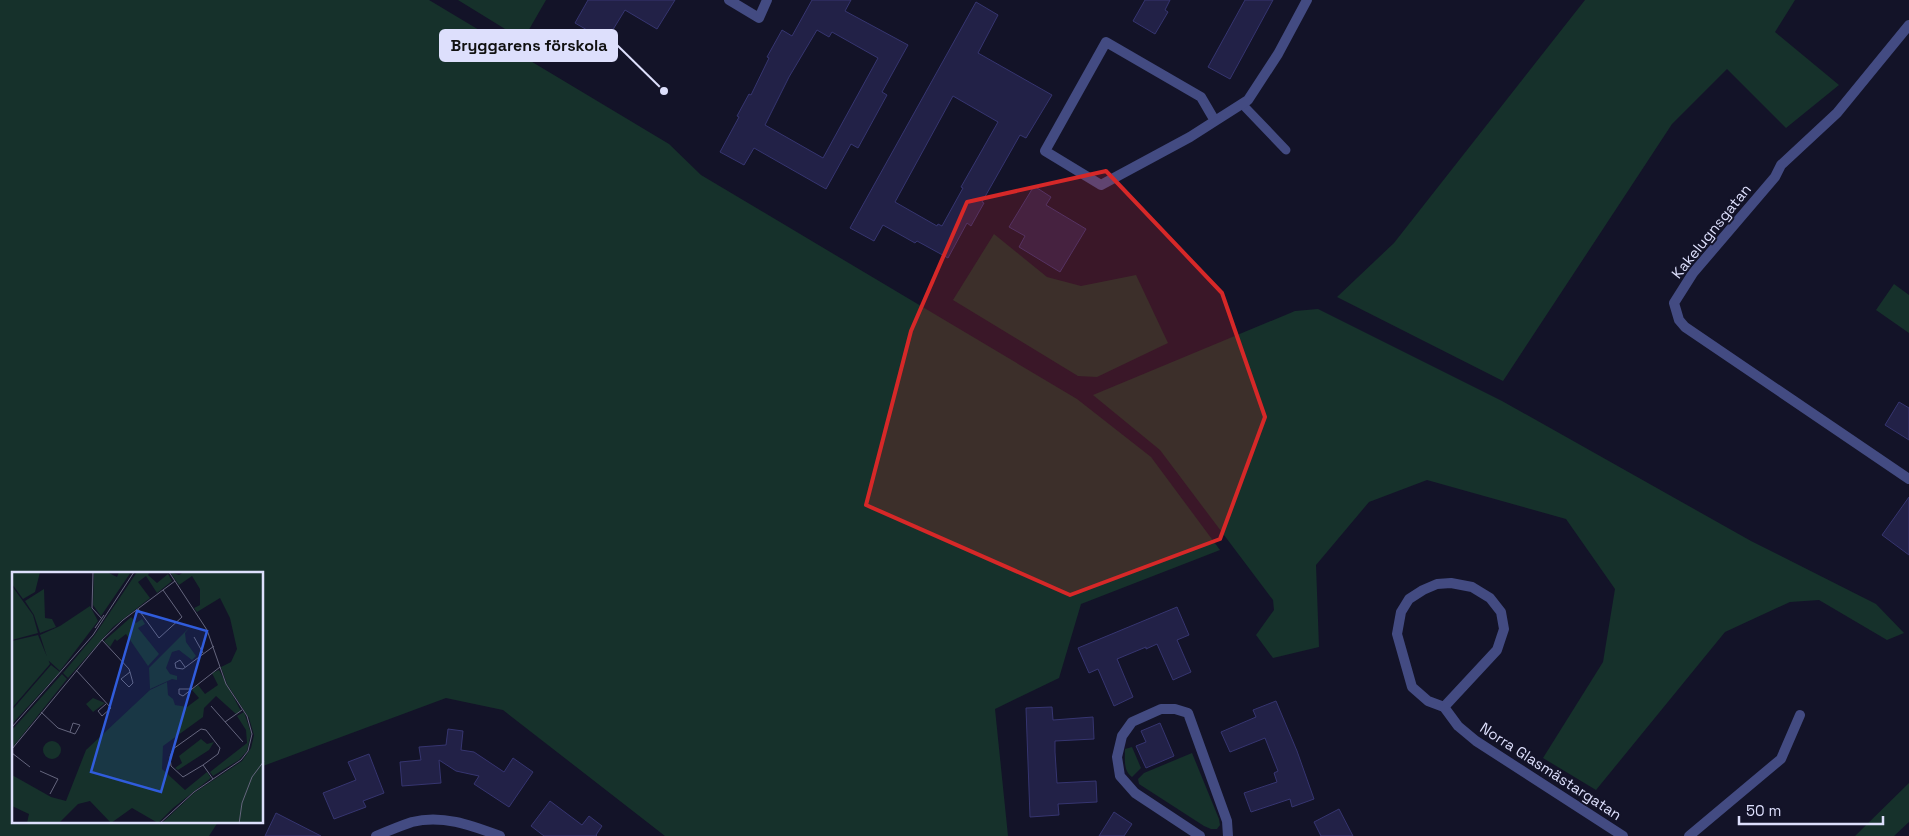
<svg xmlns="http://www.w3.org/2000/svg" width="1909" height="836" font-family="'Space Grotesk',sans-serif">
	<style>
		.green { fill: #16312b }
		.building { fill: #222147; stroke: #363570; fill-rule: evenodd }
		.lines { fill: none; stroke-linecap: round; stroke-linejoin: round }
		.service { stroke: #434b82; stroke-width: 9 }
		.minor { stroke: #434b82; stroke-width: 10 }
		.marked { fill: #d62828; fill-opacity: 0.2; stroke: #d62828; stroke-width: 4; stroke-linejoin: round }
		.labels { text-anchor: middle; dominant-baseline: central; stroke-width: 4; stroke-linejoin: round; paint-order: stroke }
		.street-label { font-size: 15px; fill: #dddffc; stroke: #131328 }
		.inset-road { fill: none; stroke: #64657d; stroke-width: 1 }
		.view { fill: #305cdc; fill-opacity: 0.15; stroke: #305cdc; stroke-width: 2.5 }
		.inset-edge { fill: none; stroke: #dddffc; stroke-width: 2.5 }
		.leader { fill: none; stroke: #dddffc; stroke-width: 2 }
		.callout-dot { fill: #dddffc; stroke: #131328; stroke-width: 2 }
		.callout { fill: #dddffc; stroke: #dddffc; stroke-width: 2 }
		.callout-label { font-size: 16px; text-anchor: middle; font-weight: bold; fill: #111 }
	</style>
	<rect width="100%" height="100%" fill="#131328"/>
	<path class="green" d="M 0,0 L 429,0 L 669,144 L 701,175 L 1077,399 L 1151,457 L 1220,550 L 1081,604 L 1059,678 L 995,709 L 1008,836 L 665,836 L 503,710 L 446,698 L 263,766 L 262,574 L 14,574 L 14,822 L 218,822 L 209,836 L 0,836 Z
		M 458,0 L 546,0 L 523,40 Z
		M 1585,0 L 1795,0 L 1775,32 L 1839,85 L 1786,128 L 1727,69 L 1672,124 L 1503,381 L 1337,297 L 1394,243 Z
		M 994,234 L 1047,277 L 1081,286 L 1136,275 L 1168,343 L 1097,377 L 1078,376 L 953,300 Z
		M 1894,284 L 1909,295 L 1909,333 L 1876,310 Z
		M 1318,309 L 1502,401 L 1751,541 L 1876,604 L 1904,633 L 1887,640 L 1819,600 L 1790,602 L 1725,632 L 1596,790 L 1543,758 L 1603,662 L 1615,589 L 1566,519 L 1427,480 L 1369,502 L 1316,565 L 1319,647 L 1273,658 L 1256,635 L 1274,610 L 1273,600 L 1160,450 L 1093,395 L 1295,311 Z
		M 1132,747 L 1141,768 L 1132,777 C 1123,771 1125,758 1125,749 Z
		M 1192,753 L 1219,819 L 1220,825 L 1217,829 L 1211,829 L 1204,826 L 1139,784 L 1138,779 L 1144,773 Z
		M 1909,783 L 1909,822 L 1894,836 L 1855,836 Z"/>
	<path class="building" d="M 588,0 L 675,0 L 657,29 L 625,10 L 606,41 L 575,23 Z
		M 812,0 L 851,0 L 845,11 L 908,45 L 882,92 L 887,95 L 858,148 L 851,144 L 826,189 L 754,148 L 744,165 L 720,152 L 739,117 L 737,116 L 749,94 L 751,95 L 769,58 L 767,57 L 782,30 L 792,36 ZM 817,30 L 829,37 L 832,32 L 878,58 L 823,158 L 765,125 L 789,77 Z
		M 1145,0 L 1170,0 L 1165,10 L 1168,12 L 1155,34 L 1133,21 Z
		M 1245,0 L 1273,0 L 1230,79 L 1208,67 Z
		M 976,2 L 998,15 L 978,53 L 1052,95 L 1026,138 L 1020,135 L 982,202 L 984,203 L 971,226 L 967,223 L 948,258 L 917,241 L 915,243 L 883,225 L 874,241 L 850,228 ZM 953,96 L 998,122 L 961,187 L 963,188 L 942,226 L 938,224 L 937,226 L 895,202 Z
		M 1034,186 L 1051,197 L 1046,205 L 1086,229 L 1060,272 L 1019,247 L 1025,236 L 1009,227 Z
		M 1899,402 L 1909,408 L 1909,440 L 1885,425 Z
		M 1909,497 L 1909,555 L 1882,535 Z
		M 1177,607 L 1189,635 L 1177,640 L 1191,672 L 1173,680 L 1157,644 L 1146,649 L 1146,647 L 1117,659 L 1133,697 L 1114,706 L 1098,669 L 1089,673 L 1078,648 Z
		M 1276,701 L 1297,751 L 1314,799 L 1292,807 L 1290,799 L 1251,812 L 1244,793 L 1277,782 L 1274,773 L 1278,771 L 1265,738 L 1230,752 L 1221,732 L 1256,717 L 1253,710 Z
		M 1052,707 L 1053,720 L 1093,717 L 1094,739 L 1055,741 L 1055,752 L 1057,783 L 1096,781 L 1097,802 L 1058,804 L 1059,815 L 1030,817 L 1026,708 Z
		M 1160,723 L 1174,756 L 1146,768 L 1136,746 L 1146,742 L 1141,731 Z
		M 448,729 L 463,731 L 461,750 L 474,752 L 504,772 L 513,758 L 533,772 L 509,807 L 474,784 L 479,776 L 456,771 L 439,760 L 441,783 L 402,786 L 400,762 L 421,760 L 419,747 L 446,745 Z
		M 369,754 L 384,793 L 363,801 L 366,807 L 334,819 L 323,793 L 356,780 L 348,762 Z
		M 550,801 L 582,825 L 589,816 L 602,826 L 596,835 L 597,836 L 544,836 L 531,826 Z
		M 1339,809 L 1353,836 L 1321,836 L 1314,822 Z
		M 1114,812 L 1132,824 L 1124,836 L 1099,836 Z
		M 276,813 L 321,836 L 265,836 Z"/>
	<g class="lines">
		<path class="service" d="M 1242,104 L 1286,150"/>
		<path class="minor" d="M 729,0 L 759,18 L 767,0
			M 1909,25 L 1837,113 L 1781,165 L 1775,177 L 1693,273 L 1674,303 L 1679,320 L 1685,327 L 1909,479
			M 1215,121 L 1190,137 L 1101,185 L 1045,151 L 1106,42 L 1201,97 L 1215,121 L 1248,100 L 1278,54 L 1307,0
			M 1444,707 L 1497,650 L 1504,629 L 1501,612 L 1490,598 L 1472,587 L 1451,583 L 1437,584 L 1423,590 L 1409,599 L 1401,612 L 1397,634 L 1412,687 L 1428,701 L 1444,707 L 1458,726 L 1476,741 L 1623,836
			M 376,836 C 388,831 400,826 412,822 C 443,814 473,826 500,836
			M 1200,836 L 1135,793 L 1120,776 L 1117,757 L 1122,736 L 1132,722 L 1161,709 L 1175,709 L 1188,713 L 1227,821 L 1228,836
			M 1689,836 L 1781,759 L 1800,715"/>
	</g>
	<path class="marked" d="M 1106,171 L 1222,293 L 1265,417 L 1220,539 L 1070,595 L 866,505 L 911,331 L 967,202 Z"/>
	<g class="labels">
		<g class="street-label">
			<text transform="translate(1711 231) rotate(-51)">Kakelugnsgatan</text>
			<text transform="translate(1551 771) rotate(33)">Norra Glasmästargatan</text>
		</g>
	</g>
	<g transform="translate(12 572)">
		<rect width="251" height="251" fill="#131328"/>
		<path d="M 0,0 L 28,0 L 23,20 L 11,27 L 0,12 ZM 82,0 L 95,0 L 105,5 L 107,0 L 119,0 L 89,44 L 81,33 ZM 125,0 L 138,0 L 136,3 L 145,11 L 156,2 L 160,9 L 145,21 L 134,4 L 126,10 L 138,26 L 101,55 L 56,106 L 51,101 L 82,64 ZM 158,0 L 167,3 L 172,0 L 251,0 L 251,251 L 149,252 L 182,221 L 230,189 L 239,176 L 242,163 L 237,146 L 215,112 L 209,95 L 219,90 L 225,77 L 218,46 L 208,26 L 185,40 L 182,36 L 188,33 L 188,17 L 180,4 L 167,13 ZM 0,14 L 21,43 L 26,61 L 0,68 ZM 32,17 L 33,46 L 40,47 L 44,55 L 28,61 L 22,43 L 13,29 ZM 78,34 L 86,49 L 48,99 L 36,88 L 28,63 L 48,54 ZM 126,39 L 119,45 L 124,51 L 130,47 L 133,52 L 126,56 L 147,82 L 136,94 L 114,62 L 105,69 L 103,67 L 98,75 L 92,69 ZM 178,55 L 173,61 L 174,70 L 184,84 L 180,88 L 167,78 L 160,80 L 154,96 L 158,102 L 165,104 L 165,108 L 160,107 L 138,117 L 137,96 ZM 26,63 L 38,92 L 0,136 L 0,69 ZM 39,93 L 48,100 L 0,152 L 0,138 ZM 207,98 L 229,139 L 224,142 L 204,124 L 192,136 L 191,145 L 151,174 L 150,197 L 173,218 L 195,200 L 199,206 L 161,236 L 146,251 L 120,236 L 99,251 L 78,229 L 66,232 L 47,251 L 15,251 L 17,242 L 0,234 L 0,203 L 39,225 L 54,229 L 74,178 L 138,118 L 155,110 L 156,123 L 161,127 L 163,133 L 175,135 L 187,126 L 180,118 L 186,113 L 193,122 L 206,113 L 200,101 ZM 50,102 L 55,107 L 0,176 L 0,158 ZM 81,126 L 93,131 L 81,140 L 74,132 ZM 232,140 L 239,161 L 235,179 L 227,188 L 201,204 L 198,200 L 235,171 L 234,158 L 225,144 ZM 189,167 L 195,172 L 202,170 L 197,178 L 166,198 L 163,196 L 170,191 L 167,184 ZM31 178a9 9 0 1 1 18 0a9 9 0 1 1-18 0Z" fill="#16312b"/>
		<path class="inset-road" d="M 81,0 L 80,36 L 90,47M 126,37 L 147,66 L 170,45 L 151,18M 83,56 L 92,43M 182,65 L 191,81M 90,68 L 117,97 L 118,100 L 109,107 L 117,115 L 121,111 L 118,100M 173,95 L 168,88 L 163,91 L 164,96 L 171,97 L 202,74M 64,98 L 99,136 L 90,144 L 86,139 L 94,132M 180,117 L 171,124 L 167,122 L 167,117 L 180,117 L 208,95M 199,134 L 231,170M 29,140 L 46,156 L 63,162 L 68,153 L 61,151 L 58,160M 213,150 L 230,138M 0,155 L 81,63 L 122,0M 0,177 L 90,68 L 111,48 L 163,9M 0,181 L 18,195M 191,193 L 171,205 L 159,194 L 158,185 L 161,177 L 189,157 L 194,158 L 208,176 L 206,182 L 191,193 L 201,207M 28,199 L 46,207 L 38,222M 147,252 L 182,220 L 229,188 L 236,179 L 240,162 L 235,144 L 214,112 L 195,58 L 157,0M 227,252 L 230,231 L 240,205 L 252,189"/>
		<path class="view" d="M 125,39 L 195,59 L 149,220 L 79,200 Z"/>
		<rect width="251" height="251" class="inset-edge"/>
	</g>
	<path class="leader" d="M664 91L617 45"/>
	<circle class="callout-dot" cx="664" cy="91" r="5"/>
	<rect class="callout" x="440" y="30" width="177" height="31" rx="5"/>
	<g class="callout-label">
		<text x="529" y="51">Bryggarens förskola</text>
	</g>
	<path d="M1739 816v8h144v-8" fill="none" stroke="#dddffc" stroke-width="2.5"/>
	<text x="1746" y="816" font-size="15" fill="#dddffc" stroke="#131328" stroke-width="4" paint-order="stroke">50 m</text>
</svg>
